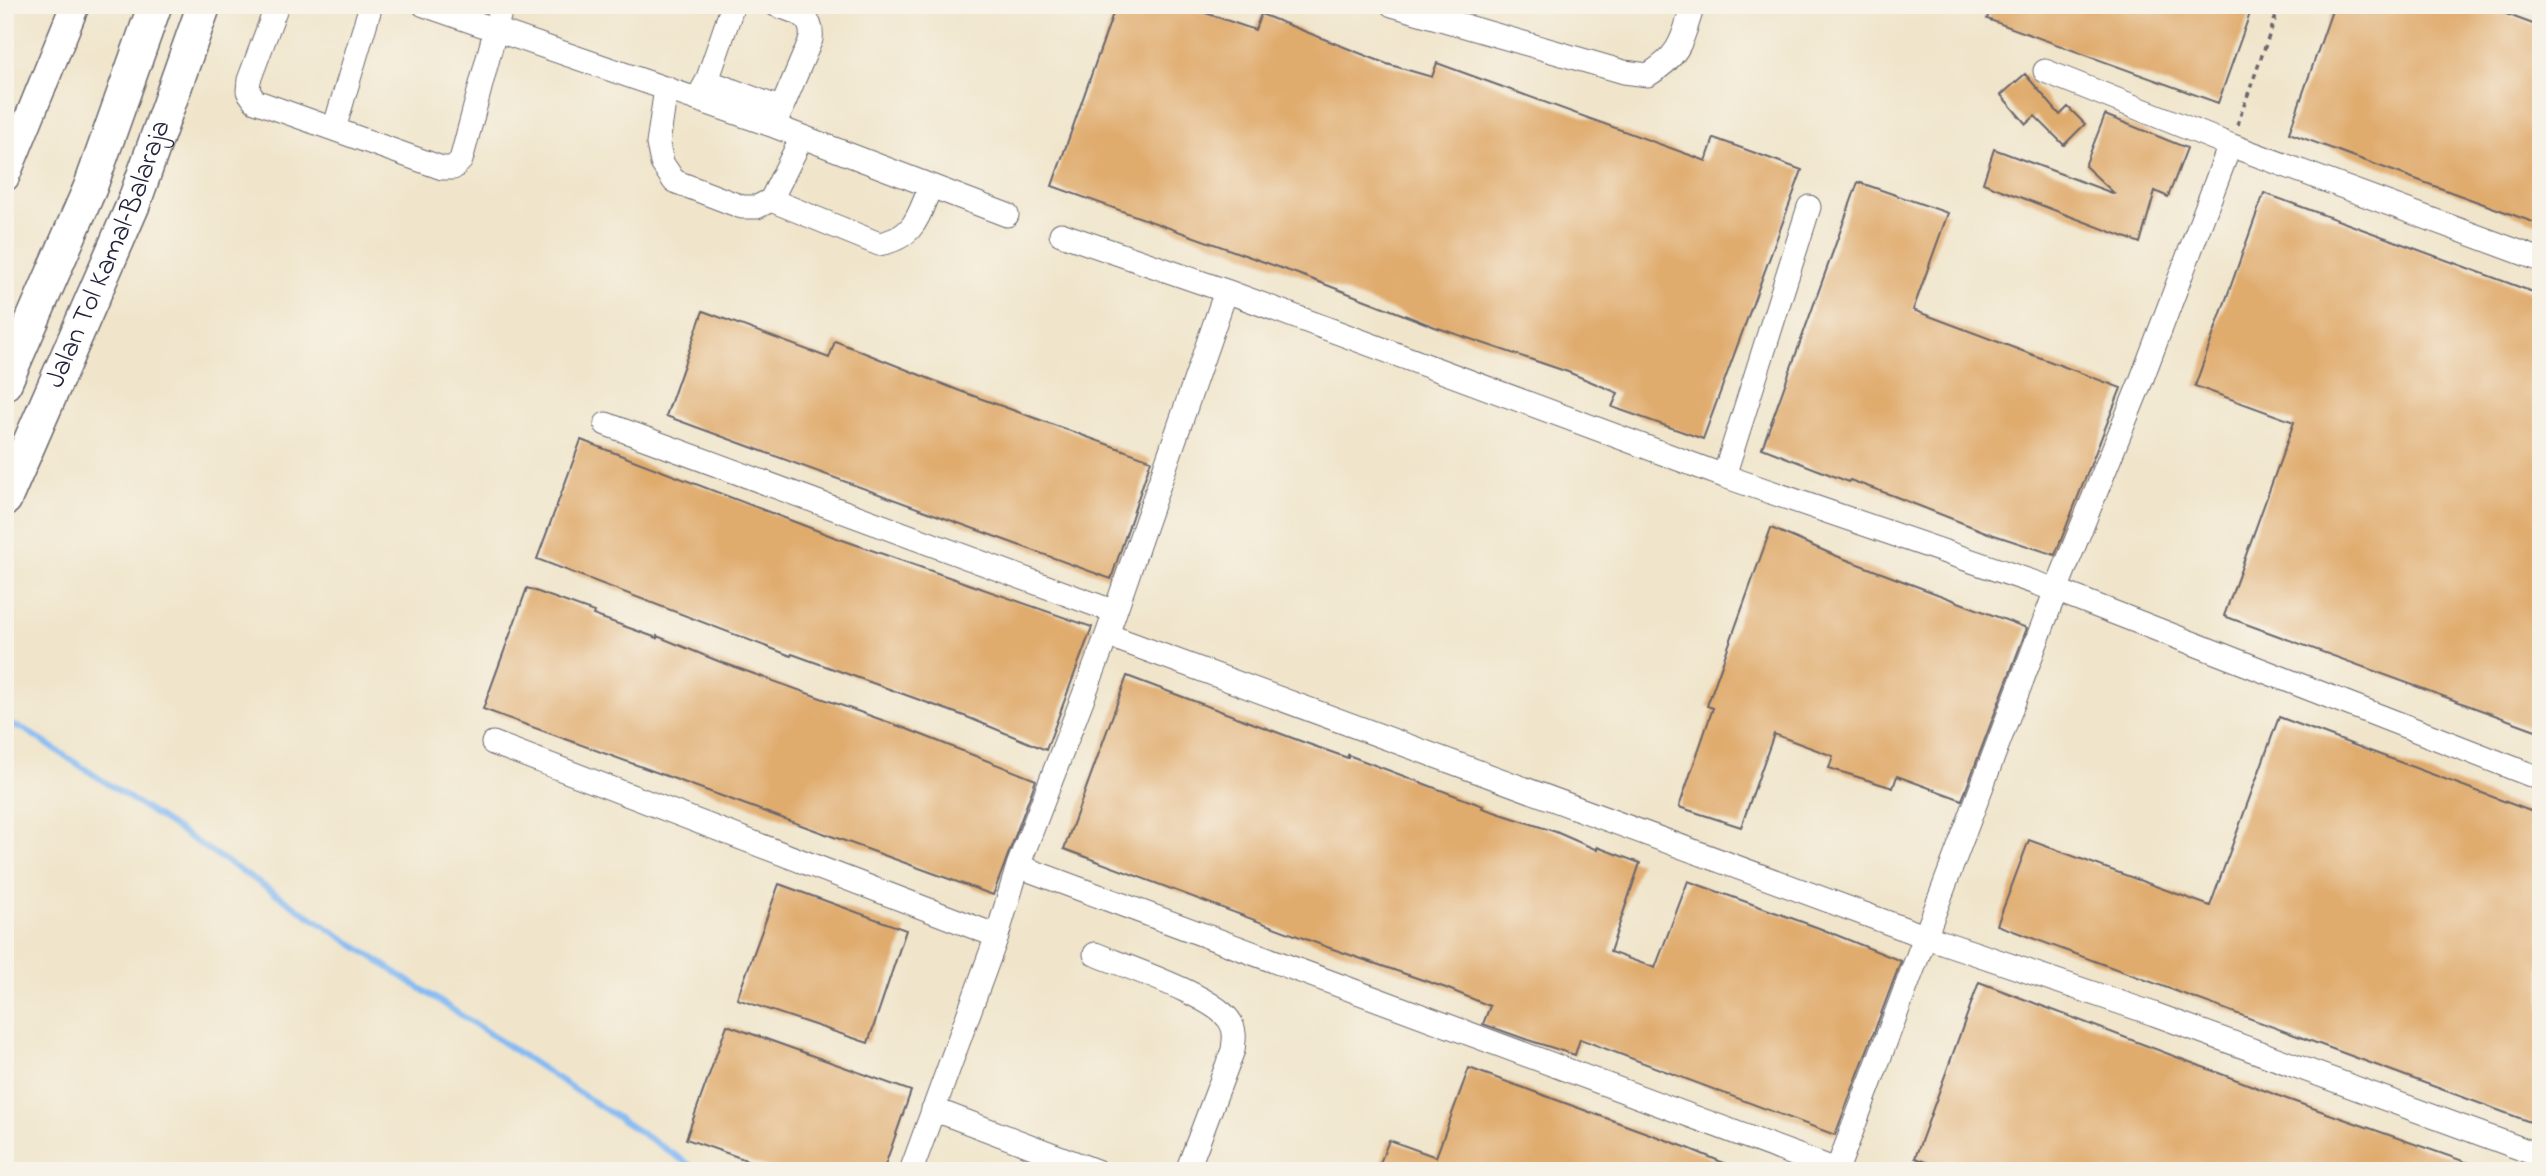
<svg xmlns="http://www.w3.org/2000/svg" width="2546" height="1176" font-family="'Indie Flower',sans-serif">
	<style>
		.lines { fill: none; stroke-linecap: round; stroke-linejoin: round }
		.stream { stroke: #84baf3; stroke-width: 6 }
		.building { fill: #e0ac6e }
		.minor-casing { stroke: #6a666d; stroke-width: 25 }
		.major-casing { stroke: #6a666d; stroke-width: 31 }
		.highway-casing { stroke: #6a666d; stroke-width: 36 }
		.path { stroke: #6a666d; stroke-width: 3.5; stroke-dasharray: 5 5; stroke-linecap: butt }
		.minor { stroke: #fff; stroke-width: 23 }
		.major { stroke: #fff; stroke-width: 28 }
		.highway { stroke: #fff; stroke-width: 33 }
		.labels { text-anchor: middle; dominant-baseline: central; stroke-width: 6; stroke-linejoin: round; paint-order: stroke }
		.street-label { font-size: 28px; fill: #22223b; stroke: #f7f3e8 }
	</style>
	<rect width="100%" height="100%" fill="#f7f3e8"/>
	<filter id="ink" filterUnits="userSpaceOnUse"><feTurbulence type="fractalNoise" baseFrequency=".0143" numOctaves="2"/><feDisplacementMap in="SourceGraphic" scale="14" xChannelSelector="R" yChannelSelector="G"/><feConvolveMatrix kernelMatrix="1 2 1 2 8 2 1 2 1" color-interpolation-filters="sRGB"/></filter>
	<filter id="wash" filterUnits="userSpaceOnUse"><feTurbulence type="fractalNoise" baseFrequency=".00686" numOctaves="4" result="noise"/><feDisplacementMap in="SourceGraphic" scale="28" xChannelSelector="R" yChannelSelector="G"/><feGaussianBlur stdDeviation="1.57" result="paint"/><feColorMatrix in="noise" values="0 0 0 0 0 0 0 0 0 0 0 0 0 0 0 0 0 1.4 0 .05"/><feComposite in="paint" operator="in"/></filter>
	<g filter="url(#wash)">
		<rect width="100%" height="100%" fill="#f0e5cb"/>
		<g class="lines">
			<path class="stream" d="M 5,723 L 24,729 L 699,1171"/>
		</g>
		<g id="blocks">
			<path class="building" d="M 1116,5 L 1182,5 L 1255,30 L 1261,14 L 1387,64 L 1432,77 L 1437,63 L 1706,161 L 1714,138 L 1802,170 L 1703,439 L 1612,407 L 1618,393 L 1568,372 L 1435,327 L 1306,277 L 1052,186 Z
				M 1992,5 L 2253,5 L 2218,103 L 1987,19 Z
				M 2334,5 L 2482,5 L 2541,27 L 2541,225 L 2289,133 Z
				M 2025,74 L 2060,115 L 2068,107 L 2085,124 L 2064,145 L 2035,116 L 2026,124 L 2001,95 Z
				M 2105,115 L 2187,148 L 2168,197 L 2155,191 L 2140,243 L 1983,183 L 1994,149 L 2115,194 L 2085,166 Z
				M 1858,182 L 1948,213 L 1913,310 L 2121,388 L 2055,555 L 1988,533 L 1894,496 L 1850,480 L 1849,482 L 1762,448 Z
				M 2264,193 L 2541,295 L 2541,732 L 2224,616 L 2294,422 L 2195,386 Z
				M 703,311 L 829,358 L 835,341 L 960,391 L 1151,460 L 1111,579 L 666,416 Z
				M 581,440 L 834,537 L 1092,627 L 1046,750 L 967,717 L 792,654 L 791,656 L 537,559 Z
				M 1771,528 L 1834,555 L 2027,628 L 1962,800 L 1897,776 L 1893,788 L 1829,768 L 1833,756 L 1774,734 L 1741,827 L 1679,807 L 1713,708 L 1707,706 Z
				M 527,588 L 594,612 L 593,615 L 657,638 L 657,636 L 718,661 L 907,729 L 1036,780 L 993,895 L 483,709 Z
				M 1127,676 L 1303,742 L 1348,758 L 1348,755 L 1483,806 L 1482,808 L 1556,832 L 1597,850 L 1597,847 L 1640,863 L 1610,952 L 1655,968 L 1688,881 L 1819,928 L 1901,961 L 1835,1135 L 1580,1039 L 1575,1055 L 1528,1040 L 1483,1024 L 1490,1006 L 1446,988 L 1327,947 L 1064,849 Z
				M 2279,717 L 2541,815 L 2541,1126 L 1997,925 L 2029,840 L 2210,906 Z
				M 779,884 L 906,930 L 868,1043 L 737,999 Z
				M 1979,982 L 2287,1099 L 2483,1168 L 2482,1171 L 1950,1171 L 1915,1158 Z
				M 727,1025 L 911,1091 L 883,1171 L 778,1171 L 686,1139 Z
				M 1469,1068 L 1688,1148 L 1743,1171 L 1377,1171 L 1389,1140 L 1436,1157 Z"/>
		</g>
	</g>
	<g filter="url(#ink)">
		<use href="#blocks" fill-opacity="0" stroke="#6a666d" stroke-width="2"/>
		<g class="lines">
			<g class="minor-casing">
				<path id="minor" d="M 277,5 L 249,80 L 248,91 L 255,101 L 442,168 L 453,168 L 461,160 L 502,5
					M 424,5 L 774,126 L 1007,215
					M 1392,5 L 1624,72 L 1648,75 C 1681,55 1682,40 1693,5
					M 2045,71 L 2230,145 L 2541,260
					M 707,81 L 782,109
					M 666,88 L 658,144 L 662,163 L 674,181 L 742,207 L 757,207 L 771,200 L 802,137
					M 697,99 L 707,81 L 733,5
					M 774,126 L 811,39 C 814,15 795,12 776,5
					M 334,129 L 371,5
					M 771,200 L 879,244 C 916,237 917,217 931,186
					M 1061,234 L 1226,291 L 1724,476 L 2056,590 L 2541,779
					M 606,424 L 1115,612
					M 1724,476 L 1809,207
					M 1107,635 L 1924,936 L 2154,1014 L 2541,1156
					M 493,743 L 997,936
					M 1018,866 L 1839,1171
					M 1095,954 C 1124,966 1218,997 1231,1023 C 1236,1033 1234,1040 1233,1050 L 1187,1171
					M 933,1109 L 1096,1171
					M 1837,1170 L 2056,590 L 2141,381 L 2230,145
					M 911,1171 L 997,936 L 1018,866 L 1107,635 L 1226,291"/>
			</g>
			<g class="major-casing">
				<path id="major" d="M 5,177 L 75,5"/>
			</g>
			<g class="highway-casing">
				<g id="highway">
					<path d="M 5,383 L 90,188 L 155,5"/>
					<path id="s1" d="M 5,499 L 133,205 L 204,5"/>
				</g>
			</g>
			<path class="path" d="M 2237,125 L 2280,5"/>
			<use href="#minor" class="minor"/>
			<use href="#major" class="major"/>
			<use href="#highway" class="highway"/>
		</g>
	</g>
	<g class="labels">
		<g class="street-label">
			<text stroke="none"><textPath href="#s1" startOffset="266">Jalan Tol Kamal–Balaraja</textPath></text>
		</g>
	</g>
	<rect width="2546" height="1176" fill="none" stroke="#f7f3e8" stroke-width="28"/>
</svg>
